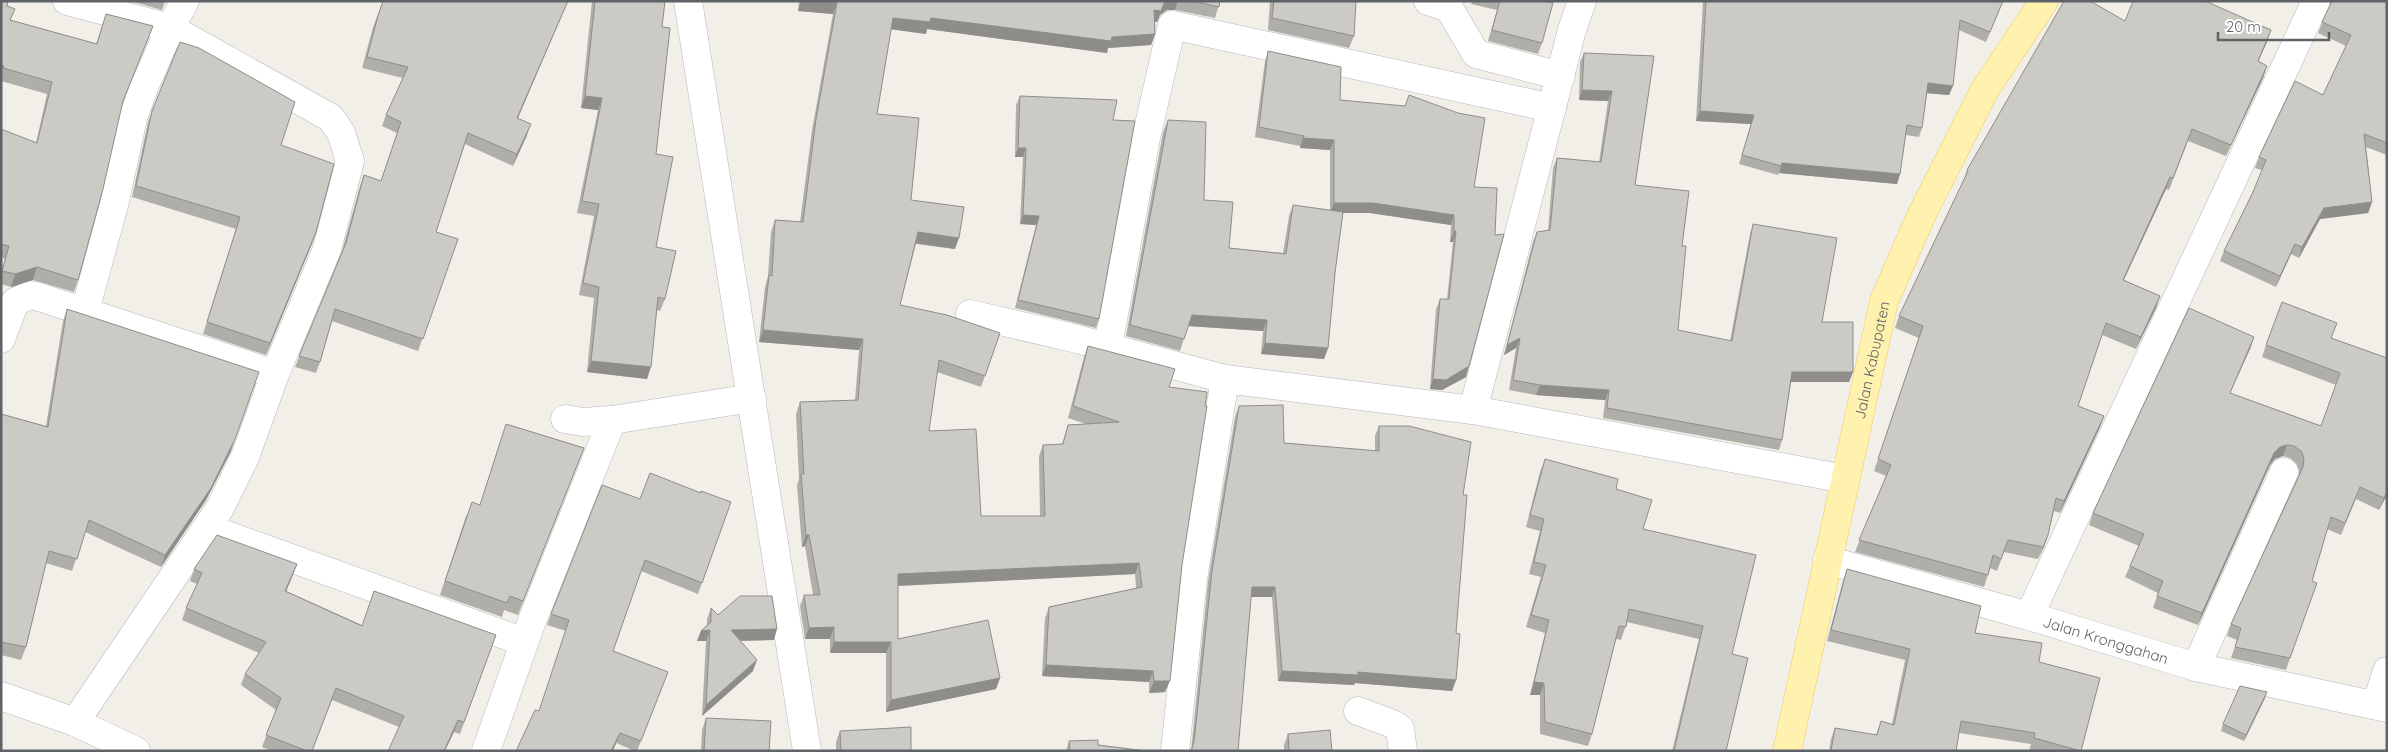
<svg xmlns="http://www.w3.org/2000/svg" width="2388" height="752" font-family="Quicksand,sans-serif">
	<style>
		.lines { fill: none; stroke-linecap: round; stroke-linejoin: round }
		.minor-casing { stroke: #b5b8bc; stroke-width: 29 }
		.major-casing { stroke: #f2c960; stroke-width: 29 }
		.minor { stroke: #fff; stroke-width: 28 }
		.major { stroke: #fff2af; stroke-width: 28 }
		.wall { fill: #afaea9 }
		.shaded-wall { fill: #8f8d8a }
		.building { fill: #cccac5; stroke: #8f8d8a }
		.labels { text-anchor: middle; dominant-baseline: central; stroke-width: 4; stroke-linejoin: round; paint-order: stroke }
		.street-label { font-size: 15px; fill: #5f6368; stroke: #fff }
	</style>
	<rect width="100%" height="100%" fill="#f1efe8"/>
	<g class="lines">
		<g class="minor-casing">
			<g id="minor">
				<path d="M 67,1 L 170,28 L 185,1"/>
				<path d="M 688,1 L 807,751"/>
				<path d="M 1428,1 L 1449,8 L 1476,54 L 1561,76"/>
				<path d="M 970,314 L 1077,339 L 1225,379 L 1473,410 L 1572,30 L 1582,1"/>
				<path d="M 1,339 L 15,302 L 30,295 L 36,296 L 275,374"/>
				<path d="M 1108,347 L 1146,138 L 1172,25 L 1552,108"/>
				<path d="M 1473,410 L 1845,479"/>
				<path d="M 565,419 L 583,422 L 612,420 L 752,398"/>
				<path d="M 207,528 L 524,642"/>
				<path id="s1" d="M 1827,560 L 2029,616 L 2196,667 L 2387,708"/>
				<path d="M 2029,616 L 2316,1"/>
				<path d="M 2196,667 L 2284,472"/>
				<path d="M 1,696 L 75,722 L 136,751"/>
				<path d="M 2376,705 L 2387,671"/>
				<path d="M 1358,711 L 1393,724 L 1400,729 L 1403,751"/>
				<path d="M 75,722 L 220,508 L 245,457 L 275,374 L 327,249 L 350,161 L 341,133 L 331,118 L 170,28 L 143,90 L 133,118 L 114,205 L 85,311"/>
				<path d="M 486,751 L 530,626 L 612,420"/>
				<path d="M 1175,751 L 1193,579 L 1225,379"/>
			</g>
		</g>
		<g class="major-casing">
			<g id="major">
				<path id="s2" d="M 1787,751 L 1884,301 L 1922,214 L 1984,91 L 2044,1"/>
			</g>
		</g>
		<use href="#minor" class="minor"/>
		<use href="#major" class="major"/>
	</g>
	<path class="wall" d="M 1,1 L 7,6 L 10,20 L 96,44 L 106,14 L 153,26 L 122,103 L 78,280 L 74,292 L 33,280 L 11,287 L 1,284 L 1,271 L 5,259 L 1,257 L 1,129 L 36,143 L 47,94 L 1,81 Z
		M 130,1 L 165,1 L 162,10 Z
		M 383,1 L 568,1 L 518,118 L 527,135 L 513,166 L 465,144 L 436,232 L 458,239 L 418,351 L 332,321 L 320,362 L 316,373 L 295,367 L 342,251 L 360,186 L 364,175 L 381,181 L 397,133 L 382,126 L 386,115 L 403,78 L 362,68 L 373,27 Z
		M 592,1 L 665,1 L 662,27 L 656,154 L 656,247 L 665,299 L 660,311 L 657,310 L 647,379 L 587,372 L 594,298 L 579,295 L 594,216 L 577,213 L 598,110 L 581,108 Z
		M 799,1 L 1220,1 L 1215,18 L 1175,10 L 1167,10 L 1160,15 L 1157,22 L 1155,22 L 1155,34 L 1151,45 L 1108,48 L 1107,53 L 927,29 L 926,34 L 891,29 L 877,114 L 911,200 L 955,249 L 916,244 L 900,305 L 1000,333 L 981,387 L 937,372 L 929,431 L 981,516 L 1040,516 L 1039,456 L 1043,445 L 1062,444 L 1068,425 L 1086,424 L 1068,418 L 1084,357 L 1088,346 L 1169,387 L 1182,565 L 1165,692 L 1149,693 L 1149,682 L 1042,676 L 1045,618 L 1049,607 L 1136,588 L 1135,574 L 898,586 L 898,639 L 1000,678 L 996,689 L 886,712 L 886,653 L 830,653 L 830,639 L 805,639 L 800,606 L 804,595 L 813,595 L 805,546 L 802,547 L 797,485 L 799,479 L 796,414 L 800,402 L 855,400 L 859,350 L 759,342 L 765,287 L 768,276 L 771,232 L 775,220 L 800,222 L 812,130 L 833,14 L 798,11 Z
		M 1270,1 L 1356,1 L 1354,36 L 1349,48 L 1268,30 Z
		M 1470,1 L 1545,1 L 1542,43 L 1538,54 L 1488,41 L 1497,10 L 1471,4 L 1472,2 Z
		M 1703,1 L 2003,1 L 1986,42 L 1959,30 L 1949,95 L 1927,93 L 1922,128 L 1919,137 L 1906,135 L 1900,174 L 1897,184 L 1779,173 L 1778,175 L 1739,164 L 1751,124 L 1696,121 Z
		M 2330,1 L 2387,1 L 2387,155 L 2366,147 L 2372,202 L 2368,213 L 2320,219 L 2299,258 L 2291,254 L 2276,287 L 2220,261 L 2224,251 L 2253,192 L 2262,170 L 2255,168 L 2259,157 L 2323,95 L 2346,46 L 2318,33 L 2330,5 Z
		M 2125,21 L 2267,42 L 2258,62 L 2267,66 L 2263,78 L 2226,156 L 2188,141 L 2169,190 L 2166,189 L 2124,280 L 2160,296 L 2156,308 L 2136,349 L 2102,335 L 2078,406 L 2104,416 L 2100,427 L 2060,513 L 2054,511 L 2048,535 L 2038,559 L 2004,552 L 1997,571 L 1990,568 L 1984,587 L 1855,552 L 1886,476 L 1874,471 L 1919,338 L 1895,328 L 1899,316 L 1963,183 L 1967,170 Z
		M 1268,51 L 1340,100 L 1474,187 L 1466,377 L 1442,390 L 1430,389 L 1436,309 L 1440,299 L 1447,299 L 1453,242 L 1450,242 L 1451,225 L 1370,213 L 1343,213 L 1335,273 L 1328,348 L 1324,359 L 1261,354 L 1263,331 L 1188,326 L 1180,351 L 1126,336 L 1163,132 L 1168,120 L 1204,200 L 1229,248 L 1283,253 L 1289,216 L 1293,205 L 1330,210 L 1330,150 L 1300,148 L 1300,146 L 1255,137 L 1265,61 Z
		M 1584,53 L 1654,56 L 1635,185 L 1682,246 L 1678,330 L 1730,341 L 1750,234 L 1753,224 L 1822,322 L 1853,372 L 1849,382 L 1791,382 L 1782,440 L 1779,450 L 1603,418 L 1605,400 L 1536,395 L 1509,390 L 1516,348 L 1504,355 L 1533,242 L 1537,232 L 1548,231 L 1553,168 L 1557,158 L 1599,162 L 1608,101 L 1579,100 L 1580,62 Z
		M 1020,96 L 1113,120 L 1099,319 L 1096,328 L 1015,308 L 1036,225 L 1020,224 L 1023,157 L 1015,157 L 1016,105 Z
		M 152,111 L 281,145 L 316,232 L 266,355 L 203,334 L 236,229 L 132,197 L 148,122 Z
		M 67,309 L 231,451 L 206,500 L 161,567 L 85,532 L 72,571 L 46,563 L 26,647 L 21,660 L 1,655 L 1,414 L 46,426 L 63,321 Z
		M 2254,337 L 2250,349 L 2230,393 L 2321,426 L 2336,385 L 2262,357 L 2266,345 L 2331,338 L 2387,358 L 2387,495 L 2379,510 L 2356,499 L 2341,535 L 2327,529 L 2290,658 L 2286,670 L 2231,658 L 2237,640 L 2227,636 L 2231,624 L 2299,475 L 2299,470 L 2296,463 L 2290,458 L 2283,456 L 2275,459 L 2270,465 L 2198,625 L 2153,608 L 2158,593 L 2125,577 L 2130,566 L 2139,546 L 2089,525 L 2093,513 Z
		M 1239,406 L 1284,443 L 1375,451 L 1375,436 L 1379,426 L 1463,495 L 1456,633 L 1456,680 L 1452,691 L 1355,683 L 1354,685 L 1278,681 L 1272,597 L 1251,597 L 1238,751 L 1191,751 L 1208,581 L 1235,417 Z
		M 506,424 L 584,448 L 518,615 L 504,610 L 502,617 L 440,595 L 466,516 L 480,505 Z
		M 1545,459 L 1616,489 L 1732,654 L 1726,751 L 1672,751 L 1699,639 L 1627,622 L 1621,640 L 1616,639 L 1592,734 L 1588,746 L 1540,734 L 1540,695 L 1530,695 L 1545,633 L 1526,627 L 1541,577 L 1529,574 L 1540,531 L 1526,527 L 1540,472 Z
		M 701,493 L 731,502 L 698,594 L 641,571 L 613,651 L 668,672 L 637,751 L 635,751 L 616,743 L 613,751 L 516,751 L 539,711 L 566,631 L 547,625 L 551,614 L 640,499 Z
		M 297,564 L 286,591 L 362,625 L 496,635 L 460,734 L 454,732 L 399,727 L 332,700 L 312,751 L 271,751 L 262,747 L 276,710 L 241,685 L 245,674 L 259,653 L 182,620 L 186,608 L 197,584 L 190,581 L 194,569 Z
		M 1847,569 L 1975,633 L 2039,662 L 2081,751 L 2034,751 L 2029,750 L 2031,744 L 1959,733 L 1956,751 L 1829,751 L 1831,739 L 1835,728 L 1876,735 L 1881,721 L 1892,724 L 1905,660 L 1827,641 L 1843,581 Z
		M 711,608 L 718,615 L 774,640 L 740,641 L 753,671 L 702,716 L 706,641 L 697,641 L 701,631 L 707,625 L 707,619 Z
		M 2265,698 L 2244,741 L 2221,731 L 2223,724 Z
		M 706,718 L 769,751 L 701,751 L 702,730 Z
		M 840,731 L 911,751 L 836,751 L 836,742 Z
		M 1288,734 L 1332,751 L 1284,751 L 1284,745 Z
		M 1069,741 L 1146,751 L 1066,751 Z"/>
	<path class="shaded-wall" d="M 568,1 L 513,129 L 517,118 Z
		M 801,1 L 820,1 L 837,3 L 833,14 L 798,11 Z
		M 1168,1 L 1178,1 L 1175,10 L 1167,10 L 1160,15 L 1157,22 L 1150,22 L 1154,10 Z
		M 893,18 L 931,18 L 1112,37 L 1155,34 L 1151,45 L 1108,48 L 1107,53 L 927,29 L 926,34 L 889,29 Z
		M 2271,30 L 2267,42 L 2253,73 L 2258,61 Z
		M 2267,66 L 2263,78 L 2226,156 L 2231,145 Z
		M 1928,83 L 1953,86 L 1949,95 L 1925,93 Z
		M 1582,90 L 1612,91 L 1608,101 L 1579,100 Z
		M 585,96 L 602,98 L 598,110 L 581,108 Z
		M 1700,111 L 1754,115 L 1751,124 L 1696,121 Z
		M 531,124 L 527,135 L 513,166 L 517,154 Z
		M 1303,138 L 1334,140 L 1330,150 L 1300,148 Z
		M 1018,148 L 1026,148 L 1023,157 L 1015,157 Z
		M 1782,163 L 1900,174 L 1897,184 L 1779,173 Z
		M 2170,177 L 2166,189 L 2118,292 L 2123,280 Z
		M 2372,202 L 2368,213 L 2320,219 L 2299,258 L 2302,247 L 2324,208 Z
		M 1334,203 L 1373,203 L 1454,215 L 1451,225 L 1370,213 L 1330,213 Z
		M 1023,215 L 1039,216 L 1036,225 L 1020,224 Z
		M 1454,231 L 1456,231 L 1453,242 L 1450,242 Z
		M 316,232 L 312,244 L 266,355 L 270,343 Z
		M 918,232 L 959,238 L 955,249 L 914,243 Z
		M 2295,244 L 2291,254 L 2276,287 L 2280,276 Z
		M 37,267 L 33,280 L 11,287 L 15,274 Z
		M 2160,296 L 2156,308 L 2136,349 L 2141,337 Z
		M 1192,315 L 1267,320 L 1263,331 L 1188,326 Z
		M 763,330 L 863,339 L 859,350 L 759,342 Z
		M 2254,337 L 2250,349 L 2225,404 L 2230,393 Z
		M 1520,338 L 1516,348 L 1504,355 L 1507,345 Z
		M 1265,343 L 1328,348 L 1324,359 L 1261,354 Z
		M 591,361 L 651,367 L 647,379 L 587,372 Z
		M 1469,366 L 1466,377 L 1442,390 L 1430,389 L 1433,379 Z
		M 1792,372 L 1853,372 L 1849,382 L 1789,382 Z
		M 1540,385 L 1609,390 L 1605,400 L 1536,395 Z
		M 2104,416 L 2100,427 L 2060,513 L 2064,501 Z
		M 235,439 L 231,451 L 206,500 L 161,567 L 165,555 Z
		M 2287,445 L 2283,456 L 2275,459 L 2270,465 L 2198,625 L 2202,613 L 2274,453 L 2280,447 Z
		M 2387,492 L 2387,495 L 2379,510 L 2384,498 Z
		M 806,535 L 809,535 L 805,546 L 802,547 Z
		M 2048,535 L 2044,547 L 2038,559 Z
		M 1139,563 L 1135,574 L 894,586 L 898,574 Z
		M 297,564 L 293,575 L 281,603 L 285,591 Z
		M 1252,587 L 1275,587 L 1272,597 L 1248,597 Z
		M 834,627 L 830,639 L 805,639 L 809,628 Z
		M 777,629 L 774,640 L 727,641 L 731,630 Z
		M 710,630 L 706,641 L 697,641 L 701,631 Z
		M 834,642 L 891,642 L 886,653 L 830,653 Z
		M 757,660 L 753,671 L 702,716 L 706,705 Z
		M 1046,665 L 1153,671 L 1149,682 L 1042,676 Z
		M 1282,671 L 1358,672 L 1456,680 L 1452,691 L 1355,683 L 1354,685 L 1278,681 Z
		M 1000,678 L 996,689 L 886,712 L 891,700 Z
		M 1154,681 L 1170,681 L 1165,692 L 1149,693 Z
		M 1534,682 L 1544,683 L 1540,695 L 1530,695 Z
		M 2267,692 L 2265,698 L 2244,741 L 2246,735 Z
		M 458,720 L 454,732 L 445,751 L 444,751 Z
		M 620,733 L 613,751 L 611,751 Z"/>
	<path class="building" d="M 1,1 L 8,1 L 7,6 L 15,9 L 10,20 L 97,44 L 106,14 L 153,26 L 123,101 L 103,189 L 78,280 L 37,267 L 15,274 L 2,271 L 9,246 L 1,244 L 1,129 L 37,143 L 52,82 L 3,68 L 4,66 L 1,65 Z
		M 383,1 L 568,1 L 517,118 L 531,124 L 517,154 L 468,133 L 436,232 L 458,239 L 423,339 L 335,309 L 320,362 L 299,356 L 346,243 L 364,175 L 381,181 L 401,122 L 386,115 L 408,67 L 367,57 L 378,16 Z
		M 595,1 L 665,1 L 662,27 L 670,28 L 656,154 L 673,157 L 656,247 L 676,251 L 665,299 L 658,297 L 651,367 L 591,361 L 599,287 L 583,283 L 599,204 L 582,201 L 602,98 L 585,96 Z
		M 820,1 L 1168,1 L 1164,3 L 1161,11 L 1154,10 L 1155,34 L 1112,37 L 1111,41 L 931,18 L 930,22 L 893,18 L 877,114 L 919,118 L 911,200 L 964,207 L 959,238 L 918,232 L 900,305 L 947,315 L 1000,333 L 985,376 L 939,360 L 929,431 L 976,429 L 981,516 L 1045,516 L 1043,445 L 1063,444 L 1068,425 L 1119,422 L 1073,406 L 1088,346 L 1175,369 L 1169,387 L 1207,392 L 1205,406 L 1207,406 L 1182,565 L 1170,681 L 1154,681 L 1153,671 L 1046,665 L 1049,607 L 1142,587 L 1139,563 L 898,574 L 898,639 L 988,620 L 1000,678 L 891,700 L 891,642 L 834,642 L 834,627 L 809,628 L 804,595 L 820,595 L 809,535 L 806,535 L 801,474 L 804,474 L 800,402 L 858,400 L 863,339 L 763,330 L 769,275 L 772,276 L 775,220 L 803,222 L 816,119 L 837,3 Z
		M 1193,1 L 1220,1 L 1219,7 Z
		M 1274,1 L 1356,1 L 1354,36 L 1272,18 Z
		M 1500,1 L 1545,1 L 1553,3 L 1542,43 L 1492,30 Z
		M 1706,1 L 2003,1 L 1990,32 L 1960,20 L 1953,86 L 1928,83 L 1922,128 L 1907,125 L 1900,174 L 1782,163 L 1781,166 L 1742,155 L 1754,115 L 1700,111 Z
		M 2064,1 L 2090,1 L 2125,21 L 2133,1 L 2205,1 L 2271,30 L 2258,61 L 2267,66 L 2231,145 L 2192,129 L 2173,178 L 2170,177 L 2123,280 L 2160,296 L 2141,337 L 2106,323 L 2078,406 L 2104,416 L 2064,501 L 2056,498 L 2048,535 L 2043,547 L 2008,540 L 2001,559 L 1993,555 L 1988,575 L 1859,540 L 1891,465 L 1878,459 L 1923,326 L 1899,316 L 1968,171 L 1967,170 Z
		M 2332,1 L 2387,1 L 2387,143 L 2364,134 L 2372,202 L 2324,208 L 2302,247 L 2295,244 L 2280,276 L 2224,251 L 2253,192 L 2266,160 L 2259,157 L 2295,81 L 2323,95 L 2351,35 L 2322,22 Z
		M 180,42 L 199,48 L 295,102 L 281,145 L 334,164 L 316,232 L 270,343 L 207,322 L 240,217 L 136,186 L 152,111 Z
		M 1268,51 L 1341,67 L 1340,100 L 1405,106 L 1409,95 L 1458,113 L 1485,118 L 1474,187 L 1497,188 L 1495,235 L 1504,234 L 1469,366 L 1446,380 L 1433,379 L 1440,299 L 1449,299 L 1456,231 L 1454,231 L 1454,215 L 1373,203 L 1334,203 L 1334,140 L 1303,138 L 1304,136 L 1259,127 Z
		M 1584,53 L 1654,56 L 1635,185 L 1689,191 L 1682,246 L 1686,246 L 1678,330 L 1732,341 L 1753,224 L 1837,238 L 1822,322 L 1853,322 L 1853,372 L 1792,372 L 1782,440 L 1607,408 L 1609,390 L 1540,385 L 1513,380 L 1520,338 L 1507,345 L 1537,232 L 1550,230 L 1557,158 L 1601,162 L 1612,91 L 1582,90 Z
		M 1020,96 L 1117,100 L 1113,120 L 1135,121 L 1099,319 L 1018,300 L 1039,216 L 1023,215 L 1026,148 L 1018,148 Z
		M 1168,120 L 1206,122 L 1204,200 L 1233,202 L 1229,248 L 1286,254 L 1293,205 L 1343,212 L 1335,273 L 1328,348 L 1265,343 L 1267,320 L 1192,315 L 1184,339 L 1130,325 Z
		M 2282,302 L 2337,323 L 2331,338 L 2387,358 L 2387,492 L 2384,498 L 2360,487 L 2345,523 L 2331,517 L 2312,581 L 2317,583 L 2290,658 L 2235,647 L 2241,628 L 2231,624 L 2303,467 L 2304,458 L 2301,451 L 2294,446 L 2287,445 L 2280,447 L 2274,453 L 2202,613 L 2157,596 L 2163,581 L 2130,566 L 2144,534 L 2093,513 L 2189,308 L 2254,337 L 2230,393 L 2321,426 L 2340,373 L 2266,345 Z
		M 67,309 L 259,372 L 235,439 L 211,488 L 165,555 L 89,520 L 77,559 L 49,551 L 26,647 L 1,642 L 1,414 L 48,427 Z
		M 1283,405 L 1284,443 L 1379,451 L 1379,426 L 1409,426 L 1471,442 L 1463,495 L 1467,495 L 1456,633 L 1460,634 L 1456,680 L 1358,672 L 1358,675 L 1282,671 L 1275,587 L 1252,587 L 1238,751 L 1191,751 L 1194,742 L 1212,571 L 1239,406 Z
		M 506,424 L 584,448 L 523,601 L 510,596 L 507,603 L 445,581 L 472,502 L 480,505 Z
		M 1545,459 L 1618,479 L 1616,489 L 1652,500 L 1643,529 L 1756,555 L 1732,654 L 1748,658 L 1726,751 L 1674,751 L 1703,626 L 1629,609 L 1626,627 L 1619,626 L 1592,734 L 1545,722 L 1544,683 L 1534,682 L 1549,620 L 1531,615 L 1546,565 L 1534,562 L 1544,519 L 1530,515 Z
		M 650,473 L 701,493 L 701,491 L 731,502 L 702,583 L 645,560 L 613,651 L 668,672 L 641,741 L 620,733 L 611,751 L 516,751 L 535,710 L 539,711 L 569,620 L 551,614 L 602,485 L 640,499 Z
		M 217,535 L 297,564 L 285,591 L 362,626 L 374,591 L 496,635 L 464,722 L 458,720 L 444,751 L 388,751 L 404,716 L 336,688 L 312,751 L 307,751 L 266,735 L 281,698 L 245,674 L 266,642 L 186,608 L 202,573 L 194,569 Z
		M 1847,569 L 1981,606 L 1975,633 L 2042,643 L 2039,662 L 2100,678 L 2081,751 L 2034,738 L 2035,733 L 1961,721 L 1956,751 L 1831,751 L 1835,728 L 1877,735 L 1881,721 L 1894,725 L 1910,649 L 1831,630 Z
		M 740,596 L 772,596 L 777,629 L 731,630 L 757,660 L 706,705 L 710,630 L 701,631 L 711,622 L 711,608 L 718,615 Z
		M 2240,686 L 2267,692 L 2246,735 L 2223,724 Z
		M 706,718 L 771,721 L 769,751 L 704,751 Z
		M 911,727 L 911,751 L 841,751 L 840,731 Z
		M 1330,730 L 1332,751 L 1289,751 L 1288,734 Z
		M 1098,740 L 1098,745 L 1146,751 L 1070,751 L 1069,741 Z"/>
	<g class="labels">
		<g class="street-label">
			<text stroke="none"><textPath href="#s2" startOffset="400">Jalan Kabupaten</textPath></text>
			<text stroke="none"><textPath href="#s1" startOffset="290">Jalan Kronggahan</textPath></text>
		</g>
	</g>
	<rect width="2388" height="752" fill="none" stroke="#5f6368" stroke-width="5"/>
	<path d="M2218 32v8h111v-8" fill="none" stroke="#5f6368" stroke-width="2.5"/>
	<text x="2226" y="32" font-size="15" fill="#5f6368" stroke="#ffffff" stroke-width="4" paint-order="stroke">20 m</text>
</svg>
